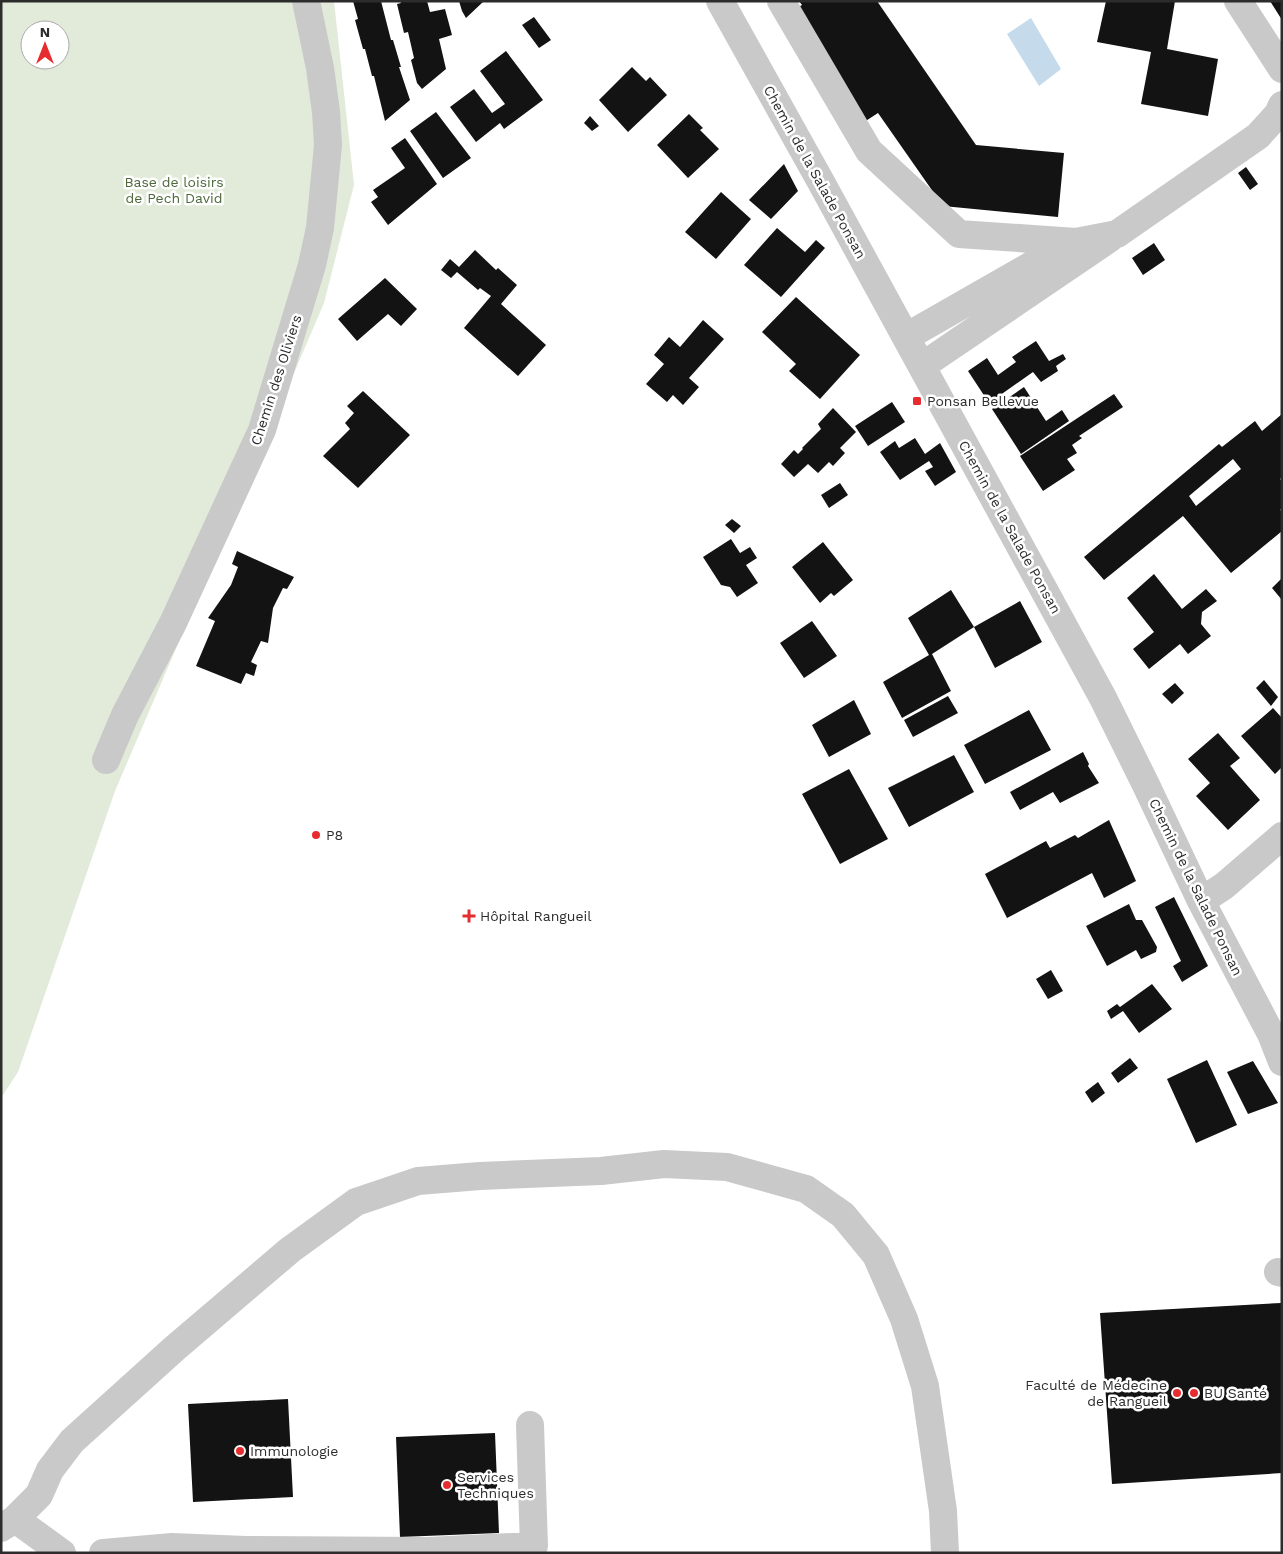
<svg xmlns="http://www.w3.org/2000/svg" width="1283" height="1554" font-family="'Work Sans',sans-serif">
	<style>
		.green { fill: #e2ead9; fill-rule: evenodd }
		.water { fill: #c5daeb }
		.building { fill: #131313; fill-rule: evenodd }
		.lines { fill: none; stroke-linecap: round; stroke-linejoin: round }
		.minor { stroke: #c9c9c9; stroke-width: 28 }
		.poi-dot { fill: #e62c2f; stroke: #fff; stroke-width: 2 }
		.labels { text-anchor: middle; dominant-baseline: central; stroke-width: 5; stroke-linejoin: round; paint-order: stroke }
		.street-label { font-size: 14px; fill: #2c2c2c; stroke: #fff }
		.park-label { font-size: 14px; fill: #4d683a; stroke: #fff }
		.poi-label { font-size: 14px; fill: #2c2c2c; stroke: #fff; text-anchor: start }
	</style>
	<rect width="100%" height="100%" fill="#fff"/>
	<path class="green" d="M 1,1 L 334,1 L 354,185 L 324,303 L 115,791 L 18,1072 L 1,1098 ZM 30,30 L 60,30 L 60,60 L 30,60 Z"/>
	<path class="water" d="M 1031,18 L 1061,69 L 1039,86 L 1007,34 Z"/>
	<path class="building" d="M 353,1 L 381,1 L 391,40 L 393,40 L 401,67 L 399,67 L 410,100 L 385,121 L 374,76 L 372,76 L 365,49 L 363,49 L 355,20 L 358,19 Z
		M 400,1 L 427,1 L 430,12 L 445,9 L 452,35 L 439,39 L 446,69 L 422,89 L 417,83 L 411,60 L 414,58 L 408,32 L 404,33 L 397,4 L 401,3 Z
		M 459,1 L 484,1 L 466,18 L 462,11 Z
		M 799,1 L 877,1 L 976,145 L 1064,153 L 1058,217 L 943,206 L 878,113 L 858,126 L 794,10 L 802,5 Z
		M 1106,1 L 1175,1 L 1167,49 L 1218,59 L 1208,116 L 1141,104 L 1151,52 L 1097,42 Z
		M 1270,1 L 1282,1 L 1282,20 Z
		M 534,17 L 551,40 L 539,48 L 522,25 Z
		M 506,51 L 543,100 L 504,129 L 500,123 L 476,142 L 450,107 L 474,89 L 492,113 L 505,104 L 480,71 Z
		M 632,67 L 646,81 L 650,77 L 667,95 L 628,132 L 599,100 Z
		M 436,112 L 471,158 L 443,178 L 410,131 Z
		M 689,114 L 703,128 L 700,130 L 719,149 L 688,178 L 657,145 Z
		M 590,116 L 599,126 L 592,131 L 584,123 Z
		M 405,138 L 437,184 L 388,225 L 371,202 L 378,197 L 373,190 L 405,168 L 391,148 Z
		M 784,164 L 798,191 L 771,219 L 749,200 Z
		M 1246,167 L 1258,184 L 1250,190 L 1238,173 Z
		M 721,192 L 751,219 L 716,259 L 685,232 Z
		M 777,228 L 805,252 L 816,240 L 825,248 L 781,297 L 744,265 Z
		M 1154,243 L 1165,260 L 1143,275 L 1132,258 Z
		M 475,250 L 496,270 L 498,268 L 517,285 L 501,304 L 546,345 L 518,376 L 464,328 L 491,296 L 480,288 L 478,290 L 457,272 L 451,278 L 441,270 L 450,259 L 459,267 Z
		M 385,278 L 417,309 L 401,326 L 388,314 L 357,341 L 338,319 Z
		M 796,297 L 860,355 L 820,399 L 789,371 L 796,364 L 762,332 Z
		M 703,320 L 724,339 L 689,378 L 699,387 L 683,405 L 673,395 L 667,402 L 646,384 L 664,364 L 654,355 L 669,337 L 680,347 Z
		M 1036,341 L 1049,361 L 1063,354 L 1066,359 L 1056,366 L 1058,371 L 1041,382 L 1033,372 L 989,403 L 968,371 L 987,358 L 998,375 L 1016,362 L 1012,357 Z
		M 1024,387 L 1046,421 L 1062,410 L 1069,421 L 1021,454 L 992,409 Z
		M 363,391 L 410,435 L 358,488 L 323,456 L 350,429 L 345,423 L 354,413 L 347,406 Z
		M 1114,394 L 1123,407 L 1079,436 L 1082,438 L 1072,445 L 1077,453 L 1067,459 L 1075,470 L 1043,491 L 1020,456 Z
		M 892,402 L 905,422 L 868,446 L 855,426 Z
		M 833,408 L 856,432 L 840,448 L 845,453 L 833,466 L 829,462 L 818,473 L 808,464 L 794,477 L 781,464 L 794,450 L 798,454 L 803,449 L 802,448 L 821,429 L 818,424 Z
		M 1282,414 L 1282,477 L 1280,479 L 1282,481 L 1281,493 L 1282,508 L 1280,510 L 1282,511 L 1282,531 L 1231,573 L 1183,516 L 1104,580 L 1084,557 L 1219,444 L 1222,447 L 1255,421 L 1262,431 ZM 1233,459 L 1241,469 L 1196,506 L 1189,496 Z
		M 915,438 L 925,454 L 940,443 L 956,472 L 935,486 L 925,471 L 933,467 L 929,461 L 900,480 L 880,452 L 895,441 L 899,448 Z
		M 840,483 L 848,495 L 829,508 L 821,495 Z
		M 732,519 L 741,526 L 734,533 L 725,525 Z
		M 731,539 L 740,553 L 750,547 L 757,558 L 746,565 L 758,583 L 737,597 L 730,587 L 721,585 L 703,557 Z
		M 823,542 L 853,580 L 834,596 L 831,593 L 820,603 L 792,567 Z
		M 237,551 L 294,577 L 287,589 L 283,588 L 273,608 L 268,643 L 261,641 L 251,662 L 257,665 L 254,676 L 246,673 L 241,684 L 196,666 L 215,621 L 208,618 L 231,585 L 238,567 L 232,564 Z
		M 1154,574 L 1182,609 L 1206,589 L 1217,601 L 1202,612 L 1201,624 L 1211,636 L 1188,654 L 1180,644 L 1149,669 L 1133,649 L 1154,632 L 1127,598 Z
		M 1282,578 L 1282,600 L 1272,588 Z
		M 951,590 L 974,627 L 932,654 L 951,691 L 902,718 L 883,682 L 929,655 L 908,618 Z
		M 1020,601 L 1042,642 L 995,668 L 974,627 Z
		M 812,621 L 837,656 L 804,678 L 780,643 Z
		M 1264,680 L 1278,697 L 1271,706 L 1256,688 Z
		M 1175,683 L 1184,693 L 1172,704 L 1162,694 Z
		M 948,696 L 958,713 L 913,737 L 904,720 Z
		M 854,700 L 871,734 L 829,757 L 812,725 Z
		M 1273,708 L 1282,718 L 1282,767 L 1275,774 L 1241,736 Z
		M 1029,710 L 1051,750 L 985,784 L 964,745 Z
		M 1218,733 L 1240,758 L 1230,766 L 1260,800 L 1228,830 L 1196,796 L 1210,783 L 1188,759 Z
		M 1083,752 L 1089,764 L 1088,766 L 1099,783 L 1060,803 L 1053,792 L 1020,810 L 1010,792 Z
		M 954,755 L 974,792 L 909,827 L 888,788 Z
		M 849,769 L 888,839 L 840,864 L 802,794 Z
		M 1109,820 L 1136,881 L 1104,898 L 1092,873 L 1007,918 L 985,874 L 1046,841 L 1050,848 L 1075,835 L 1078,838 Z
		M 1174,897 L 1208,966 L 1182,982 L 1173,966 L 1181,961 L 1155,907 Z
		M 1129,904 L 1136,920 L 1142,920 L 1157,947 L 1156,952 L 1141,959 L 1136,950 L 1107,966 L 1086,926 Z
		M 1051,970 L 1063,991 L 1048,999 L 1036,979 Z
		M 1152,984 L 1172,1009 L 1139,1033 L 1123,1011 L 1111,1019 L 1107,1011 L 1117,1004 L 1120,1007 Z
		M 1130,1058 L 1138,1068 L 1118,1083 L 1111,1073 Z
		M 1207,1060 L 1237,1125 L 1196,1143 L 1167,1079 Z
		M 1253,1061 L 1278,1103 L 1248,1114 L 1227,1072 Z
		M 1098,1082 L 1105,1093 L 1092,1103 L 1085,1092 Z
		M 1281,1303 L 1282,1473 L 1112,1484 L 1100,1313 Z
		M 288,1399 L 293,1497 L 193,1502 L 188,1404 Z
		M 495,1433 L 499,1533 L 400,1537 L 396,1437 Z"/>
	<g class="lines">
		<path class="minor" d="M 720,1 L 821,182 L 1103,698 L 1146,785 L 1201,901 L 1271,1034 L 1282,1062
			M 781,1 L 869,151 L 959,234 L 1076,242 L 1117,234 L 1258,136 L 1278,114 L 1282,105
			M 1238,1 L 1282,69
			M 906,337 L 1051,254 L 1075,242
			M 922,366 L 1109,239
			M 106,760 L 125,715 L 173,623 L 262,430 L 312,265 L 320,228 L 328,145 L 326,112 L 320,68 L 306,1
			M 1201,901 L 1224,886 L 1282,836
			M 1278,1272 L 1282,1273
			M 15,1519 L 62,1553
			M 1,1528 L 15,1519 L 39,1495 L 50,1470 L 72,1441 L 175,1348 L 290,1250 L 356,1202 L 418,1181 L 480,1176 L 601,1171 L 664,1164 L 727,1167 L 806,1189 L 843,1215 L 876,1255 L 904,1319 L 925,1386 L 943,1511 L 945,1553
			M 103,1553 L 172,1547 L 246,1550 L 428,1551 L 534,1546 L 530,1425"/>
	</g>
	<g class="poi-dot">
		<rect x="912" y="396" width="10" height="10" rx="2.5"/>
		<circle cx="316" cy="835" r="5"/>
		<path d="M466.5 908.5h5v5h5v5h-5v5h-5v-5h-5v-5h5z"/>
		<circle cx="1177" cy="1393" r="5"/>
		<circle cx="1194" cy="1393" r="5"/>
		<circle cx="240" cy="1451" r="5"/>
		<circle cx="447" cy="1485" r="5"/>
	</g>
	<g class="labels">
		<g class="street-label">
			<text transform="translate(815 172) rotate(61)">Chemin de la Salade Ponsan</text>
			<text transform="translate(276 380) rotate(-72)">Chemin des Oliviers</text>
			<text transform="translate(1010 527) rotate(61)">Chemin de la Salade Ponsan</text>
			<text transform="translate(1196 887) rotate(64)">Chemin de la Salade Ponsan</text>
		</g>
		<g class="park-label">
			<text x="174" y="182">Base de loisirs<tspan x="174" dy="16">de Pech David</tspan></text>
		</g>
		<g class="poi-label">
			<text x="927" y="401">Ponsan Bellevue</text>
			<text x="326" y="835">P8</text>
			<text x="480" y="916">Hôpital Rangueil</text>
			<text x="1167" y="1385" text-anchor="end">Faculté de Médecine<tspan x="1167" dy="16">de Rangueil</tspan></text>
			<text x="1204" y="1393">BU Santé</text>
			<text x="250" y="1451">Immunologie</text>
			<text x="457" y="1477">Services<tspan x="457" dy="16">Techniques</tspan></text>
		</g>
	</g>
	<rect width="1283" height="1554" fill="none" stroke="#2c2c2c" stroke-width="5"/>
	<g transform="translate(45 45)"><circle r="24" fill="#ffffff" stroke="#ababab"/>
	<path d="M0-4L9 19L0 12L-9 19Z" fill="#e62c2f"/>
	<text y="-8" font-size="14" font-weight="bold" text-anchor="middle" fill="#2c2c2c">N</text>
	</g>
</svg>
